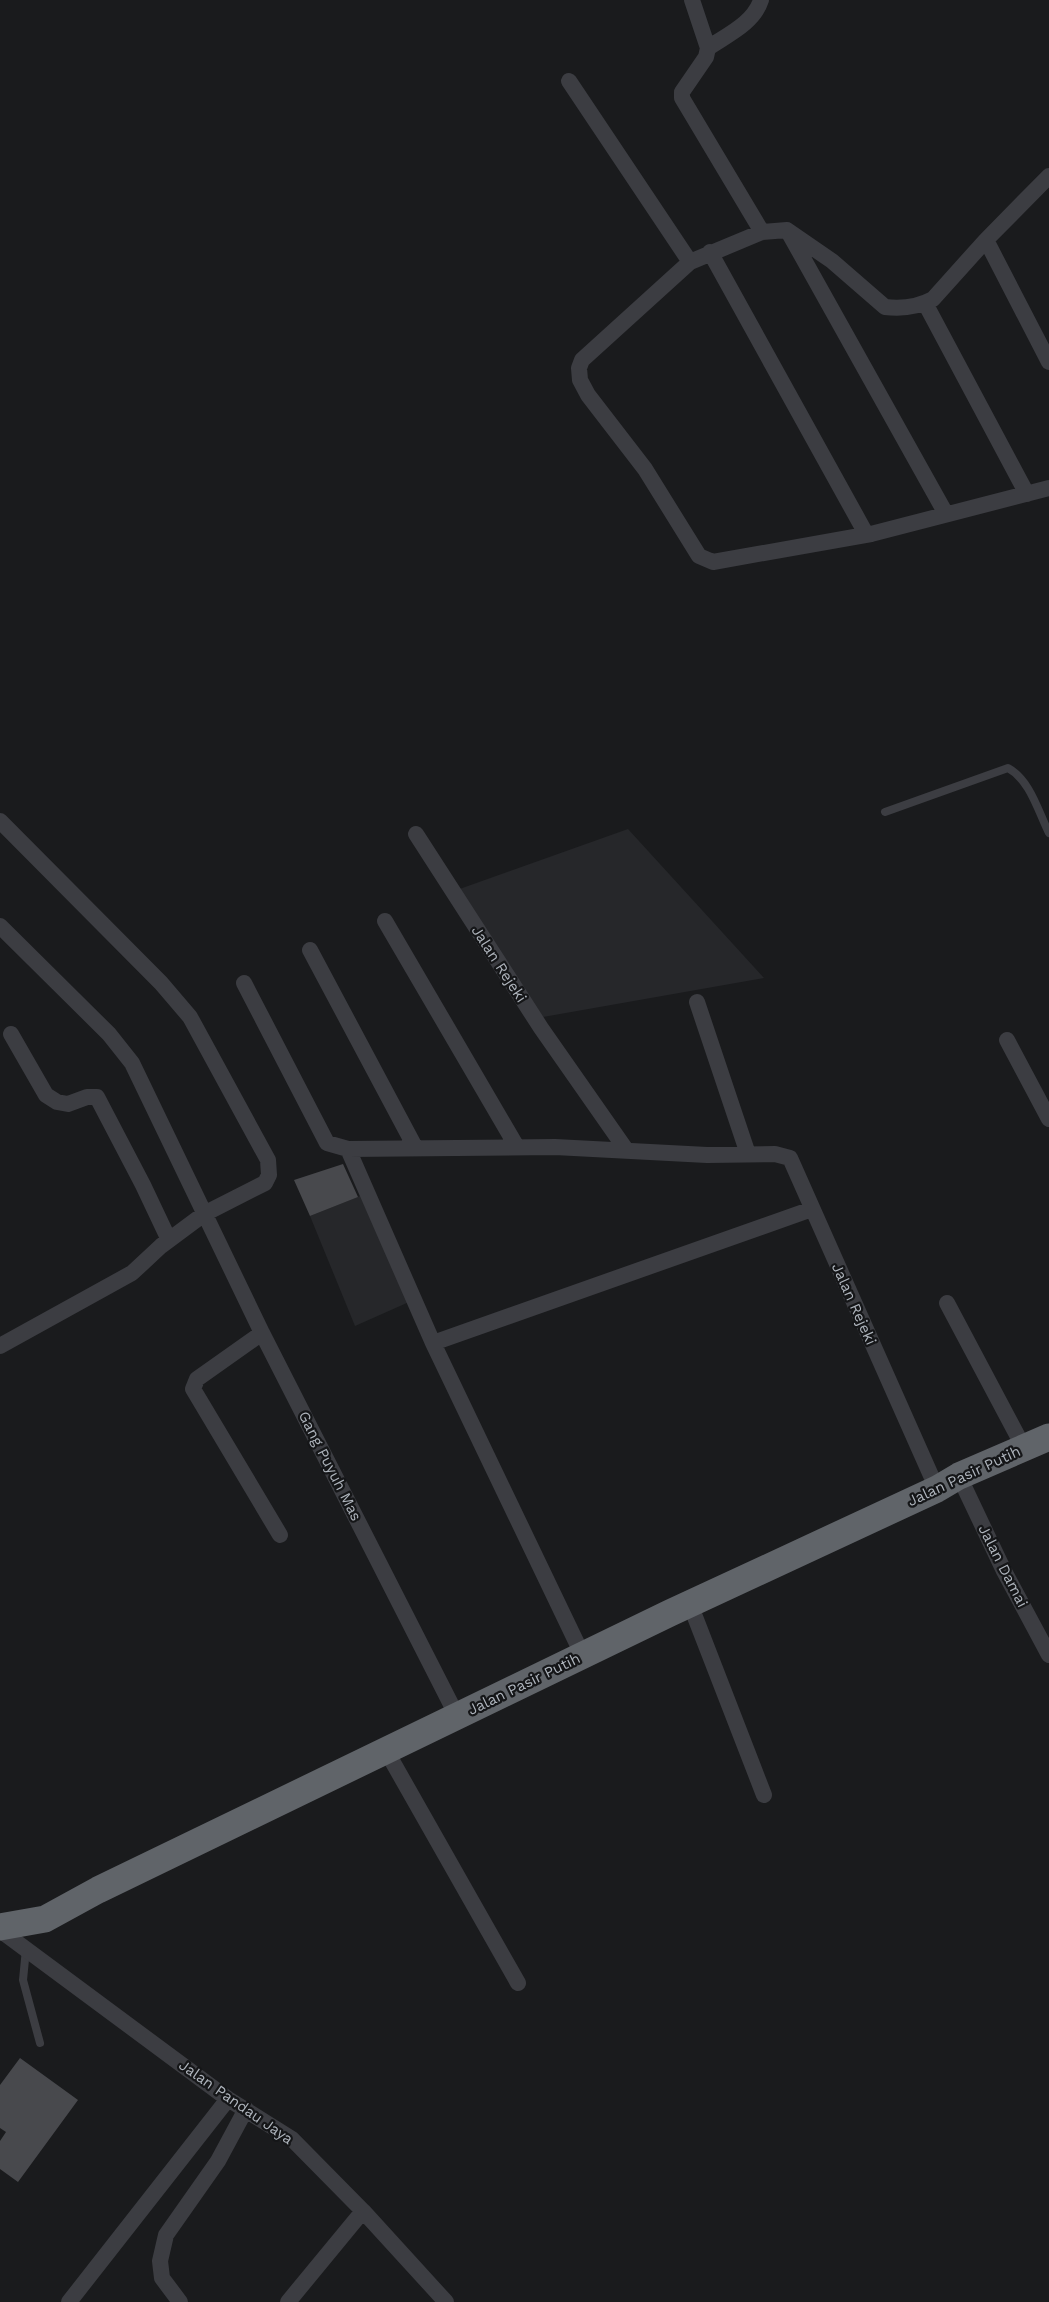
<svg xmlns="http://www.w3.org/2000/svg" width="1049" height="2302" font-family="'Work Sans',sans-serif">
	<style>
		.built { fill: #26272a }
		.building { fill: #48494d }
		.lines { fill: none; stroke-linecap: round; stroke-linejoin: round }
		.service { stroke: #3c3d42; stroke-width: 8 }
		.minor { stroke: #3c3d42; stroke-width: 16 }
		.trunk { stroke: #606469; stroke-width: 27 }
		.labels { text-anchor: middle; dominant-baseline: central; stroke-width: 4.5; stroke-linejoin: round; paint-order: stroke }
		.street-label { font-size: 15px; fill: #aeb4bc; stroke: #151618 }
	</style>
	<rect width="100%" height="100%" fill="#1a1b1d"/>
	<path class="built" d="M 628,829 L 764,978 L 543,1017 L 454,891 Z
		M 360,1196 L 409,1302 L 355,1326 L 310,1216 Z"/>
	<path class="building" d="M 343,1164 L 358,1197 L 310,1216 L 294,1180 Z
		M 20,2058 L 78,2100 L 18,2182 L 0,2169 L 0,2141 L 6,2132 L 0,2128 L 0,2085 Z"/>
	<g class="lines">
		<path class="service" d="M 885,812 L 1008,768 C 1030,780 1038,811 1049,833
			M 26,1949 L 23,1980 L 40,2043"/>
		<path class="minor" d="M 692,0 L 708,48 L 706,57 L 682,92 L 682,98 L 762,232
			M 708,48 C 727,35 754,23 761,0
			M 569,81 L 690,262
			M 1049,176 L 986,240 L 933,299 C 918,307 901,309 885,307 L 832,261 L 787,230 L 762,232 L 690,262 L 582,360 L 579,368 L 580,380 L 588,395 L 645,469 L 699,556 L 713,562 L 871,534 L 1049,488
			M 789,233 L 946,514
			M 986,240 L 1049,362
			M 710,252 L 865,532 L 871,534
			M 925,303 L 1027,494
			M 0,821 L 161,983 L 190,1017 L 268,1160 L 269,1175 L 265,1183 L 204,1214 L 161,1246 L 132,1273 L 0,1346
			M 416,834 L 541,1028 L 627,1151
			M 385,921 L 517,1147
			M 0,926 L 109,1034 L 132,1063 L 262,1333 L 457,1716
			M 310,950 L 415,1147
			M 244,983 L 327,1143 L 348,1149 L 555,1147 L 707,1155 L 775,1154 L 790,1158 L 937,1489
			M 697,1002 L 748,1154
			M 11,1034 L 46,1095 L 57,1102 L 68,1104 L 87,1097 L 97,1097 L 143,1185 L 169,1240
			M 1007,1040 L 1049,1119
			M 348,1149 L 433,1343 L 583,1656
			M 947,1303 L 1024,1448
			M 262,1333 L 197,1379 L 193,1389 L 280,1535
			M 433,1343 L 812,1209
			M 959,1476 L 1004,1571 L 1049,1655
			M 690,1604 L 764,1795
			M 387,1752 L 518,1983
			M 0,1930 L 228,2099 L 292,2139 L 363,2211 L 446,2302
			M 69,2302 L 228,2099
			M 180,2302 L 162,2278 L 160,2261 L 166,2235 L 218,2161 L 246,2109
			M 288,2302 L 363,2211"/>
		<path class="trunk" d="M 0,1927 L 45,1919 L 98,1890 L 670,1613 L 937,1489 L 959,1476 L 1049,1437"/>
	</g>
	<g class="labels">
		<g class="street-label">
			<text transform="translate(499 964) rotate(57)">Jalan Rejeki</text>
			<text transform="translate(854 1304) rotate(66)">Jalan Rejeki</text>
			<text transform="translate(330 1466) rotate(63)">Gang Puyuh Mas</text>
			<text transform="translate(964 1476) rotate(-25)">Jalan Pasir Putih</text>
			<text transform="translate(1003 1566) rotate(63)">Jalan Damai</text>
			<text transform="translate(524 1684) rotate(-26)">Jalan Pasir Putih</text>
			<text transform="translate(236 2102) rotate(35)">Jalan Pandau Jaya</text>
		</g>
	</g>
</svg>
